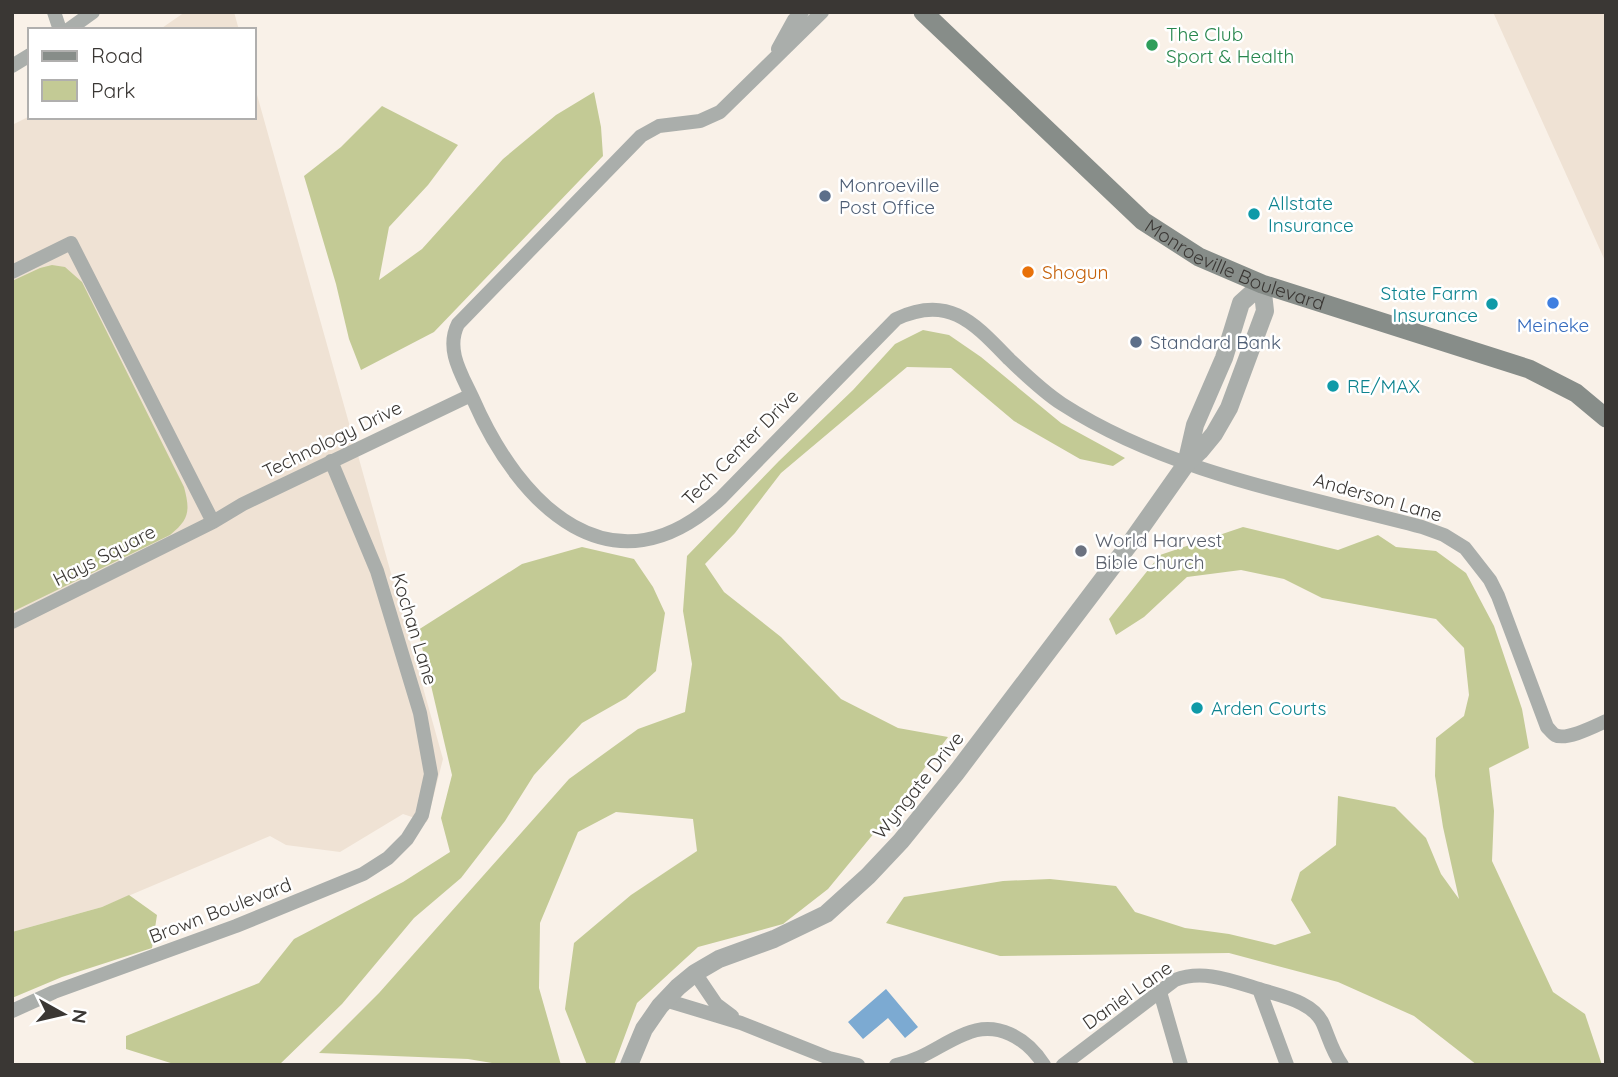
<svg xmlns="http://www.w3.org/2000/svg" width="1618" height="1077" font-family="Quicksand,sans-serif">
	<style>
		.built { fill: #efe2d4 }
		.green { fill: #c3ca95 }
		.water { fill: #7caad2 }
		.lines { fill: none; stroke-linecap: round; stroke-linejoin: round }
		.minor { stroke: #aaaeab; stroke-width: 14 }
		.tertiary { stroke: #aaaeab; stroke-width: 18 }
		.secondary { stroke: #878d89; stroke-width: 19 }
		.leisure-dot { fill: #2e9e5b; stroke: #fff; stroke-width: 2.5 }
		.service-dot { fill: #5c6f8a; stroke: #fff; stroke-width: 2.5 }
		.culture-dot { fill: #0f9aa8; stroke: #fff; stroke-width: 2.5 }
		.food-dot { fill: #e8710a; stroke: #fff; stroke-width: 2.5 }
		.shop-dot { fill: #3f7fe0; stroke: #fff; stroke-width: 2.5 }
		.worship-dot { fill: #6b7280; stroke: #fff; stroke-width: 2.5 }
		.labels { text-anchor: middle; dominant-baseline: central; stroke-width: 5; stroke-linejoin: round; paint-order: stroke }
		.leisure-label { font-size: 19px; fill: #27864d; stroke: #fff; text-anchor: start }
		.service-label { font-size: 19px; fill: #4e5e75; stroke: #fff; text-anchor: start }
		.culture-label { font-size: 19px; fill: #0d838f; stroke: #fff; text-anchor: start }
		.street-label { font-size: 19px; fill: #3a3734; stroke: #fff }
		.food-label { font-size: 19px; fill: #c56008; stroke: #fff; text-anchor: start }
		.shop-label { font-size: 19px; fill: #366cbe; stroke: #fff }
		.worship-label { font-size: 19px; fill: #5b616d; stroke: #fff; text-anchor: start }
	</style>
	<rect width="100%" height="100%" fill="#f9f1e8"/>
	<path class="built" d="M 185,12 L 234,12 L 239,30 L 159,30 Z
		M 1493,12 L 1606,12 L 1606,263 Z
		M 254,84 L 443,759 L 427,822 L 403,814 L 340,852 L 286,845 L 270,836 L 102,907 L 12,932 L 12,125 L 30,116 L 254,117 Z"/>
	<path class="green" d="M 594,92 L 601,127 L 603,156 L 434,332 L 361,370 L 349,339 L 336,284 L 304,176 L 341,147 L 382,106 L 458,145 L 428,185 L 389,227 L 379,280 L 422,249 L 503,159 L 556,115 Z
		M 52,265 L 65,267 L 82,282 L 184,487 C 190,510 190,519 170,535 L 12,612 L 12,281 L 40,268 Z
		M 923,330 L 949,335 L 981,357 L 1061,423 L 1125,458 L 1113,466 L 1080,459 L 1014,421 L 951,368 L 907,367 L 781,473 L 735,533 L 705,564 L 724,592 L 781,637 L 841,699 L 898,728 L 948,737 L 889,815 L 828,889 L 783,924 L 698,947 L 637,1003 L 614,1065 L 587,1065 L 565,1009 L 574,943 L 631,895 L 697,851 L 693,819 L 616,812 L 578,832 L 540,923 L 539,988 L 561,1065 L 504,1065 L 468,1059 L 319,1053 L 379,993 L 569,779 L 638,729 L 685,712 L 692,664 L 683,611 L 687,556 L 779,461 L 853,390 L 895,344 Z
		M 1243,527 L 1338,550 L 1378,535 L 1396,547 L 1436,551 L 1466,573 L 1494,626 L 1522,709 L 1529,748 L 1489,768 L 1494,811 L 1492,861 L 1553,992 L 1585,1014 L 1602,1065 L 1477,1065 L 1414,1016 L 1338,982 L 1229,953 L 1000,956 L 886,923 L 904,897 L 1003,881 L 1050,879 L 1116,886 L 1135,912 L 1185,928 L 1229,934 L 1275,945 L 1311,933 L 1291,900 L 1300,872 L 1336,845 L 1338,796 L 1395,807 L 1426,838 L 1441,874 L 1459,899 L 1443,827 L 1435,776 L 1436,738 L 1464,716 L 1469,695 L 1464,648 L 1436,619 L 1322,598 L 1284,579 L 1241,570 L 1187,577 L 1144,617 L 1116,635 L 1109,619 L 1160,555 Z
		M 582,547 L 634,559 L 653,587 L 665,613 L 656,671 L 626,698 L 582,723 L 534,775 L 505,821 L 461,878 L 414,918 L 342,1004 L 279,1065 L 177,1065 L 126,1049 L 126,1036 L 259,983 L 294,939 L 403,882 L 450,852 L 441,818 L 452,775 L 418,630 L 522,564 Z
		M 129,895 L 157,915 L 152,948 L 62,977 L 12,998 L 12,932 L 102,907 Z"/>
	<path class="water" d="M 886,989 L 918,1027 L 905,1038 L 888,1018 L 863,1039 L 848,1022 Z"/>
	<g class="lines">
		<path class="minor" d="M 54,12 L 60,30
			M 822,12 L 720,112 L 700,121 L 659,126 L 641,136 L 458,324 C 445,350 462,375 473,399 C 519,505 612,599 721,498 L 896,319 C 949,294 974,323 1009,359 C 1026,375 1042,391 1062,404 C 1169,473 1301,495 1422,527 L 1444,535 L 1465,548 L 1490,580 L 1498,596 L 1547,727 C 1549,729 1553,734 1555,735 C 1566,741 1595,726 1606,721
			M 68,30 L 93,12
			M 778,49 L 794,20 L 802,12
			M 12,66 L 30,55
			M 12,272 L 71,243 L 213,522
			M 12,622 L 213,522 L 243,504 L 471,395
			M 695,973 L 716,1004 L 732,1016
			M 1259,989 C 1280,996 1313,1001 1323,1024 C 1329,1038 1332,1051 1342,1065
			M 1160,992 L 1181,1065
			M 665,1000 L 741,1023 L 829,1058 L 858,1065
			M 12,1011 L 54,992 L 236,926 L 363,874 L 388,858 L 407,839 L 422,815 L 431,774 L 420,713 L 377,571 L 331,461
			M 896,1065 C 925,1059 940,1044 965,1034 C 997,1020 1027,1038 1044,1065
			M 1063,1065 L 1175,980 C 1203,969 1232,981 1259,989 L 1287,1065"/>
		<path class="tertiary" d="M 1186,464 L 1195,425 L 1224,358 L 1241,303 L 1262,284
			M 629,1065 L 644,1029 L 660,1006 L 678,987 L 695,973 L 719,959 L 774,939 L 826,914 L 868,876 L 901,841 L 956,773 L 1131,542 L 1186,464 L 1200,451 L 1214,434 L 1229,408 L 1265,311 L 1262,284"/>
		<path class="secondary" id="s1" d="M 923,12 L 1143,221 L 1199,257 L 1262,284 L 1529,369 L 1576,393 L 1606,418"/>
	</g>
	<circle class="leisure-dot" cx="1152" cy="45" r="7"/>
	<g class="service-dot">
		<circle cx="825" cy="196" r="7"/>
		<circle cx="1136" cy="342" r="7"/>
	</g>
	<g class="culture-dot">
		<circle cx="1254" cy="214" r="7"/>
		<circle cx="1492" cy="304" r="7"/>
		<circle cx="1333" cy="386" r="7"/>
		<circle cx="1197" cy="708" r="7"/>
	</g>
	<circle class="food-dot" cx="1028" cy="272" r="7"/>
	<circle class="shop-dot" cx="1553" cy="303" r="7"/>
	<circle class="worship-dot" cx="1081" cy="551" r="7"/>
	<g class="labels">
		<g class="leisure-label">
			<text x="1166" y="34">The Club<tspan x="1166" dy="22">Sport &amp; Health</tspan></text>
		</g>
		<g class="service-label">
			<text x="839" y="185">Monroeville<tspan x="839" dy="22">Post Office</tspan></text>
			<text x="1150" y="342">Standard Bank</text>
		</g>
		<g class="culture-label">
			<text x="1268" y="203">Allstate<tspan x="1268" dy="22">Insurance</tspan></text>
			<text x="1478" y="293" text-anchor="end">State Farm<tspan x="1478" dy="22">Insurance</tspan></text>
			<text x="1347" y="386">RE/MAX</text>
			<text x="1211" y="708">Arden Courts</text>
		</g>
		<g class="street-label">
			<text stroke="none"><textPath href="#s1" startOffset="406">Monroeville Boulevard</textPath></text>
			<text transform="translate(332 439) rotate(-26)">Technology Drive</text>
			<text transform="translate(740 447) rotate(-45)">Tech Center Drive</text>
			<text transform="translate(1378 497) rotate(16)">Anderson Lane</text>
			<text transform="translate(104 555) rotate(-27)">Hays Square</text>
			<text transform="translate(415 629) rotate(73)">Kochan Lane</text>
			<text transform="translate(918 785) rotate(-51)">Wyngate Drive</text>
			<text transform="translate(220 910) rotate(-21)">Brown Boulevard</text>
			<text transform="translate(1127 995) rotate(-35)">Daniel Lane</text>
		</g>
		<g class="food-label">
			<text x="1042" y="272">Shogun</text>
		</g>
		<g class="shop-label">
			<text x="1553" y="325">Meineke</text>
		</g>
		<g class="worship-label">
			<text x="1095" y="540">World Harvest<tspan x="1095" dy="22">Bible Church</tspan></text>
		</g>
	</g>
	<rect width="1618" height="1077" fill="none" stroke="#3a3734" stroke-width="28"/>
	<rect x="28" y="28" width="228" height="91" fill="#ffffff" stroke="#b0afae" stroke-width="2"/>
	<rect x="42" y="51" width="35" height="10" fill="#878d89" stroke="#b0afae" stroke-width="2"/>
	<text x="91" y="63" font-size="21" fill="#3a3734">Road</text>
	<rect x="42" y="80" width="35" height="21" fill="#c3ca95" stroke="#b0afae" stroke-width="2"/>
	<text x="91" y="98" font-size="21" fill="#3a3734">Park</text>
	<g transform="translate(63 1014) rotate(98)" stroke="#ffffff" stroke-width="5" paint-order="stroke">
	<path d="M0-5L12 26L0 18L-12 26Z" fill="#3a3734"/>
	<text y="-10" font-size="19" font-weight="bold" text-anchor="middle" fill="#3a3734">N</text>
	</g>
</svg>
